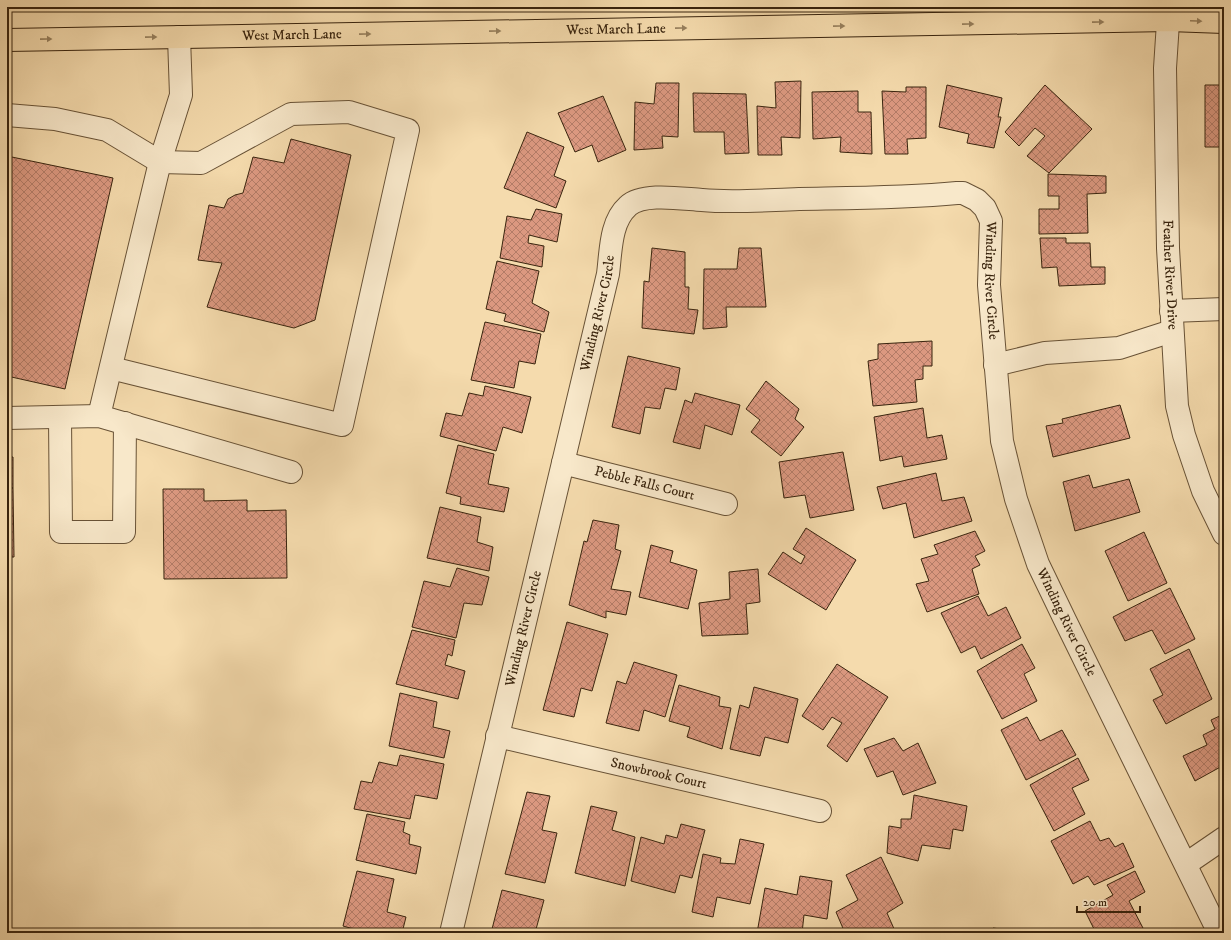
<svg xmlns="http://www.w3.org/2000/svg" width="1231" height="940" font-family="'IM FELL DW Pica',serif">
	<style>
		.building { fill: url(#building-cross-hatch); stroke: #39240e }
		.lines { fill: none; stroke-linecap: round; stroke-linejoin: round }
		.minor-casing { stroke: #685236; stroke-width: 24 }
		.major-casing { stroke: #39240e; stroke-width: 24 }
		.minor { stroke: #f8e8ca; stroke-width: 22 }
		.major { stroke: #f5dbad; stroke-width: 22 }
		.oneway { fill: #97805e }
		.labels { text-anchor: middle; dominant-baseline: central; stroke-width: 3; stroke-linejoin: round; paint-order: stroke }
		.street-label { font-size: 14px; fill: #39240e; stroke: #f8e8ca }
	</style>
	<defs>
		<pattern id="building-cross-hatch" width="8" height="8" patternUnits="userSpaceOnUse"><rect width="8" height="8" fill="#db9880"/><path d="M0 0l8 8M0 8l8-8" fill="none" stroke="#b37c67"/></pattern>
	</defs>
	<rect width="100%" height="100%" fill="#f5dbad"/>
	<filter id="stains"><feTurbulence type="fractalNoise" baseFrequency=".005" numOctaves="4"/><feColorMatrix values="0 0 0 0 .2 0 0 0 0 .09 0 0 0 0 .02 0 0 0 .5 -.17"/></filter>
	<radialGradient id="worn" r=".72"><stop offset=".6" stop-color="#630" stop-opacity="0"/><stop offset="1" stop-color="#630" stop-opacity=".3"/></radialGradient>
	<path class="building" d="M 801,81 L 800,138 L 781,137 L 782,155 L 758,155 L 757,106 L 776,108 L 775,82 Z
		M 656,83 L 679,83 L 678,137 L 662,136 L 663,148 L 634,150 L 635,102 L 654,104 Z
		M 947,85 L 1002,98 L 998,117 L 1001,117 L 994,148 L 967,143 L 969,134 L 939,127 Z
		M 1045,85 L 1092,129 L 1049,173 L 1027,156 L 1045,136 L 1035,128 L 1019,146 L 1005,132 Z
		M 1205,85 L 1224,85 L 1224,147 L 1205,147 Z
		M 906,87 L 926,87 L 926,138 L 907,139 L 908,154 L 885,154 L 882,91 L 906,92 Z
		M 858,91 L 858,112 L 871,112 L 872,154 L 840,152 L 841,137 L 813,139 L 812,92 Z
		M 693,93 L 746,94 L 749,153 L 725,154 L 724,132 L 694,132 Z
		M 603,96 L 626,150 L 598,162 L 592,145 L 575,152 L 558,113 Z
		M 527,132 L 564,147 L 554,176 L 566,181 L 556,208 L 504,188 Z
		M 291,139 L 351,155 L 315,320 L 294,328 L 207,307 L 222,263 L 198,260 L 209,205 L 224,208 L 228,199 L 235,195 L 243,193 L 253,157 L 284,163 Z
		M 7,156 L 113,178 L 65,389 L 7,376 Z
		M 1048,174 L 1106,176 L 1106,193 L 1087,194 L 1088,233 L 1039,234 L 1039,209 L 1059,209 L 1059,196 L 1048,196 Z
		M 536,209 L 562,214 L 557,242 L 529,235 L 528,243 L 544,246 L 542,267 L 500,258 L 507,216 L 531,220 Z
		M 1040,238 L 1066,238 L 1066,243 L 1090,243 L 1091,267 L 1105,267 L 1105,284 L 1059,286 L 1057,267 L 1042,268 Z
		M 652,248 L 685,252 L 685,287 L 689,287 L 688,309 L 698,310 L 694,334 L 642,328 L 644,281 L 649,282 Z
		M 739,248 L 761,248 L 766,307 L 726,307 L 727,327 L 703,329 L 704,269 L 737,269 Z
		M 497,261 L 539,271 L 532,303 L 549,312 L 544,332 L 504,321 L 506,314 L 486,309 Z
		M 485,322 L 541,334 L 535,364 L 519,361 L 514,388 L 471,380 Z
		M 932,341 L 932,366 L 923,366 L 923,379 L 915,380 L 917,402 L 873,406 L 868,361 L 878,359 L 878,344 Z
		M 628,356 L 680,368 L 676,390 L 665,388 L 660,409 L 645,407 L 640,434 L 612,427 Z
		M 766,381 L 799,409 L 795,419 L 804,427 L 781,456 L 751,432 L 760,420 L 746,409 Z
		M 485,386 L 531,397 L 522,433 L 503,427 L 496,451 L 440,436 L 446,413 L 462,416 L 469,393 L 483,396 Z
		M 695,393 L 740,405 L 732,435 L 705,425 L 700,449 L 673,442 L 685,400 L 692,403 Z
		M 1120,405 L 1130,438 L 1053,457 L 1046,426 L 1063,423 L 1062,419 Z
		M 923,408 L 927,438 L 942,435 L 947,459 L 904,467 L 902,456 L 880,461 L 874,417 Z
		M 458,445 L 494,454 L 488,484 L 509,488 L 504,512 L 460,504 L 461,497 L 446,493 Z
		M 843,452 L 854,510 L 810,518 L 805,495 L 784,498 L 779,462 Z
		M 7,457 L 13,457 L 13,488 L 7,488 Z
		M 936,473 L 942,501 L 964,497 L 972,521 L 914,538 L 906,503 L 883,509 L 877,487 Z
		M 1089,475 L 1093,488 L 1129,479 L 1140,512 L 1075,531 L 1063,482 Z
		M 7,488 L 13,488 L 14,557 L 7,557 Z
		M 163,489 L 204,489 L 204,501 L 247,500 L 247,511 L 286,510 L 287,578 L 164,579 Z
		M 440,507 L 481,517 L 477,542 L 493,547 L 489,571 L 427,558 Z
		M 593,520 L 619,525 L 615,549 L 621,551 L 611,589 L 631,592 L 626,615 L 606,611 L 606,618 L 569,605 L 584,541 L 587,542 Z
		M 806,528 L 856,560 L 826,610 L 768,574 L 783,552 L 801,564 L 805,556 L 793,549 Z
		M 975,531 L 985,551 L 975,556 L 980,565 L 972,569 L 979,594 L 927,612 L 916,584 L 929,581 L 921,559 L 938,554 L 934,545 Z
		M 1144,532 L 1167,583 L 1128,601 L 1105,551 Z
		M 651,545 L 673,551 L 670,562 L 697,570 L 688,609 L 639,597 Z
		M 457,568 L 489,577 L 482,605 L 464,603 L 456,638 L 412,627 L 424,581 L 450,587 Z
		M 758,569 L 760,602 L 746,604 L 748,634 L 702,636 L 699,603 L 730,599 L 729,572 Z
		M 1170,588 L 1195,639 L 1165,654 L 1152,630 L 1125,641 L 1113,617 Z
		M 978,596 L 988,616 L 1006,607 L 1021,638 L 981,659 L 975,646 L 961,653 L 941,613 Z
		M 567,622 L 608,634 L 592,691 L 581,688 L 574,717 L 543,710 Z
		M 412,630 L 455,640 L 452,656 L 448,654 L 445,665 L 465,671 L 458,699 L 396,684 Z
		M 1022,644 L 1035,668 L 1024,674 L 1037,701 L 1002,719 L 977,671 Z
		M 1189,649 L 1212,699 L 1166,724 L 1153,700 L 1163,695 L 1150,669 Z
		M 634,662 L 677,675 L 665,717 L 644,710 L 639,731 L 606,723 L 617,681 L 626,684 Z
		M 837,664 L 888,697 L 847,762 L 827,746 L 842,723 L 832,717 L 823,730 L 802,716 Z
		M 679,685 L 720,697 L 719,706 L 731,708 L 722,749 L 687,737 L 690,727 L 669,721 Z
		M 754,687 L 798,699 L 788,743 L 765,737 L 760,756 L 730,749 L 740,705 L 749,708 Z
		M 400,693 L 437,702 L 433,727 L 450,731 L 444,758 L 389,746 Z
		M 1224,714 L 1224,765 L 1195,781 L 1183,756 L 1207,745 L 1203,735 L 1215,729 L 1211,720 Z
		M 1027,717 L 1040,741 L 1062,730 L 1076,755 L 1026,780 L 1001,730 Z
		M 894,738 L 903,751 L 918,743 L 936,783 L 903,795 L 893,771 L 877,777 L 864,749 Z
		M 400,755 L 444,764 L 437,799 L 415,795 L 410,819 L 354,809 L 361,781 L 372,783 L 379,762 L 397,766 Z
		M 1078,758 L 1089,780 L 1072,788 L 1085,814 L 1054,831 L 1030,785 Z
		M 527,792 L 550,796 L 542,830 L 557,833 L 545,883 L 505,874 Z
		M 914,795 L 967,806 L 963,831 L 953,829 L 950,849 L 922,845 L 918,861 L 887,853 L 889,826 L 901,828 L 901,819 L 911,819 Z
		M 591,806 L 617,812 L 612,830 L 635,837 L 625,886 L 575,873 Z
		M 367,814 L 405,822 L 403,832 L 410,835 L 409,844 L 421,847 L 416,874 L 356,860 Z
		M 1090,821 L 1100,841 L 1109,838 L 1115,847 L 1123,843 L 1134,867 L 1094,885 L 1088,876 L 1073,884 L 1051,841 Z
		M 681,824 L 705,830 L 692,878 L 680,875 L 675,893 L 631,881 L 641,837 L 664,844 L 666,835 L 677,838 Z
		M 740,839 L 764,844 L 750,904 L 717,897 L 713,917 L 692,912 L 703,854 L 721,858 L 720,863 L 735,864 Z
		M 881,857 L 903,903 L 887,913 L 895,931 L 890,933 L 845,933 L 836,912 L 858,900 L 846,875 Z
		M 357,871 L 394,879 L 387,912 L 406,917 L 402,933 L 368,933 L 343,926 Z
		M 1135,871 L 1145,892 L 1129,901 L 1144,930 L 1138,933 L 1096,933 L 1085,911 L 1113,895 L 1107,885 Z
		M 800,876 L 832,881 L 827,919 L 804,915 L 802,933 L 757,933 L 765,888 L 797,895 Z
		M 502,890 L 544,900 L 535,933 L 491,933 Z
		M 993,928 L 1016,931 L 1016,933 L 992,933 Z"/>
	<g class="lines">
		<g class="minor-casing">
			<g id="minor">
				<path id="s1" d="M 1169,7 L 1165,68 L 1168,248 L 1177,406 L 1184,435 L 1203,491 L 1224,534"/>
				<path d="M 7,115 L 55,119 L 107,130 L 160,162 L 201,163 L 291,114 L 349,112 L 408,130 L 342,425 L 111,368"/>
				<path d="M 1171,311 L 1224,309"/>
				<path d="M 995,365 L 1045,353 L 1119,348 L 1172,331"/>
				<path d="M 99,416 L 160,162 L 181,95 L 179,37"/>
				<path d="M 60,417 L 61,532 L 124,532 L 125,423"/>
				<path d="M 7,418 L 99,416 L 291,472"/>
				<path id="s2" d="M 563,463 L 726,504"/>
				<path id="s3" d="M 497,736 L 820,811"/>
				<path d="M 1186,864 L 1224,838"/>
				<path id="s4" d="M 451,933 L 608,274 C 611,251 610,222 628,206 C 643,192 683,199 702,200 C 734,203 767,200 799,199 C 852,198 904,198 957,193 L 963,193 L 977,200 L 985,208 L 991,221 L 989,285 L 1002,441 L 1016,499 L 1038,564 L 1065,620 L 1219,933"/>
			</g>
		</g>
		<g class="major-casing">
			<g id="major">
				<path id="s5" d="M 7,40 L 1169,20 L 1224,22"/>
			</g>
		</g>
		<use href="#minor" class="minor"/>
		<use href="#major" class="major"/>
	</g>
	<defs><path id="oneway-solid" d="M-6-.8H1V-3.2L6.5 0L1 3.2V.8H-6Z"/></defs>
	<g class="oneway">
		<use href="#oneway-solid" transform="translate(1196 21) rotate(2)"/>
		<use href="#oneway-solid" transform="translate(1098 22) rotate(-1)"/>
		<use href="#oneway-solid" transform="translate(968 24) rotate(-1)"/>
		<use href="#oneway-solid" transform="translate(839 26) rotate(-1)"/>
		<use href="#oneway-solid" transform="translate(681 28) rotate(-1)"/>
		<use href="#oneway-solid" transform="translate(495 31) rotate(-1)"/>
		<use href="#oneway-solid" transform="translate(365 34) rotate(-1)"/>
		<use href="#oneway-solid" transform="translate(151 37) rotate(-1)"/>
		<use href="#oneway-solid" transform="translate(46 39) rotate(-1)"/>
	</g>
	<g class="labels">
		<g class="street-label">
			<text stroke="none"><textPath href="#s5" startOffset="609">West March Lane</textPath></text>
			<text stroke="none"><textPath href="#s5" startOffset="285">West March Lane</textPath></text>
			<text stroke="none"><textPath href="#s1" startOffset="268">Feather River Drive</textPath></text>
			<text stroke="none"><textPath href="#s4" startOffset="1188">Winding River Circle</textPath></text>
			<text stroke="none"><textPath href="#s4" startOffset="637">Winding River Circle</textPath></text>
			<text stroke="none"><textPath href="#s2" startOffset="84">Pebble Falls Court</textPath></text>
			<text stroke="none"><textPath href="#s4" startOffset="1542">Winding River Circle</textPath></text>
			<text stroke="none"><textPath href="#s4" startOffset="313">Winding River Circle</textPath></text>
			<text stroke="none"><textPath href="#s3" startOffset="166">Snowbrook Court</textPath></text>
		</g>
	</g>
	<rect width="1231" height="940" fill="none" stroke="#f5dbad" stroke-width="24"/>
	<rect x="8" y="8" width="1215" height="924" fill="none" stroke="#39240e" stroke-width="2"/>
	<rect x="12" y="12" width="1207" height="916" fill="none" stroke="#39240e"/>
	<path d="M1077 906v6h63v-6" fill="none" stroke="#39240e" stroke-width="2"/>
	<text x="1083" y="906" font-size="12" fill="#39240e" stroke="#f8e8ca" stroke-width="3" paint-order="stroke">20 m</text>
	<rect width="100%" height="100%" filter="url(#stains)"/>
	<rect width="100%" height="100%" fill="url(#worn)"/>
</svg>
